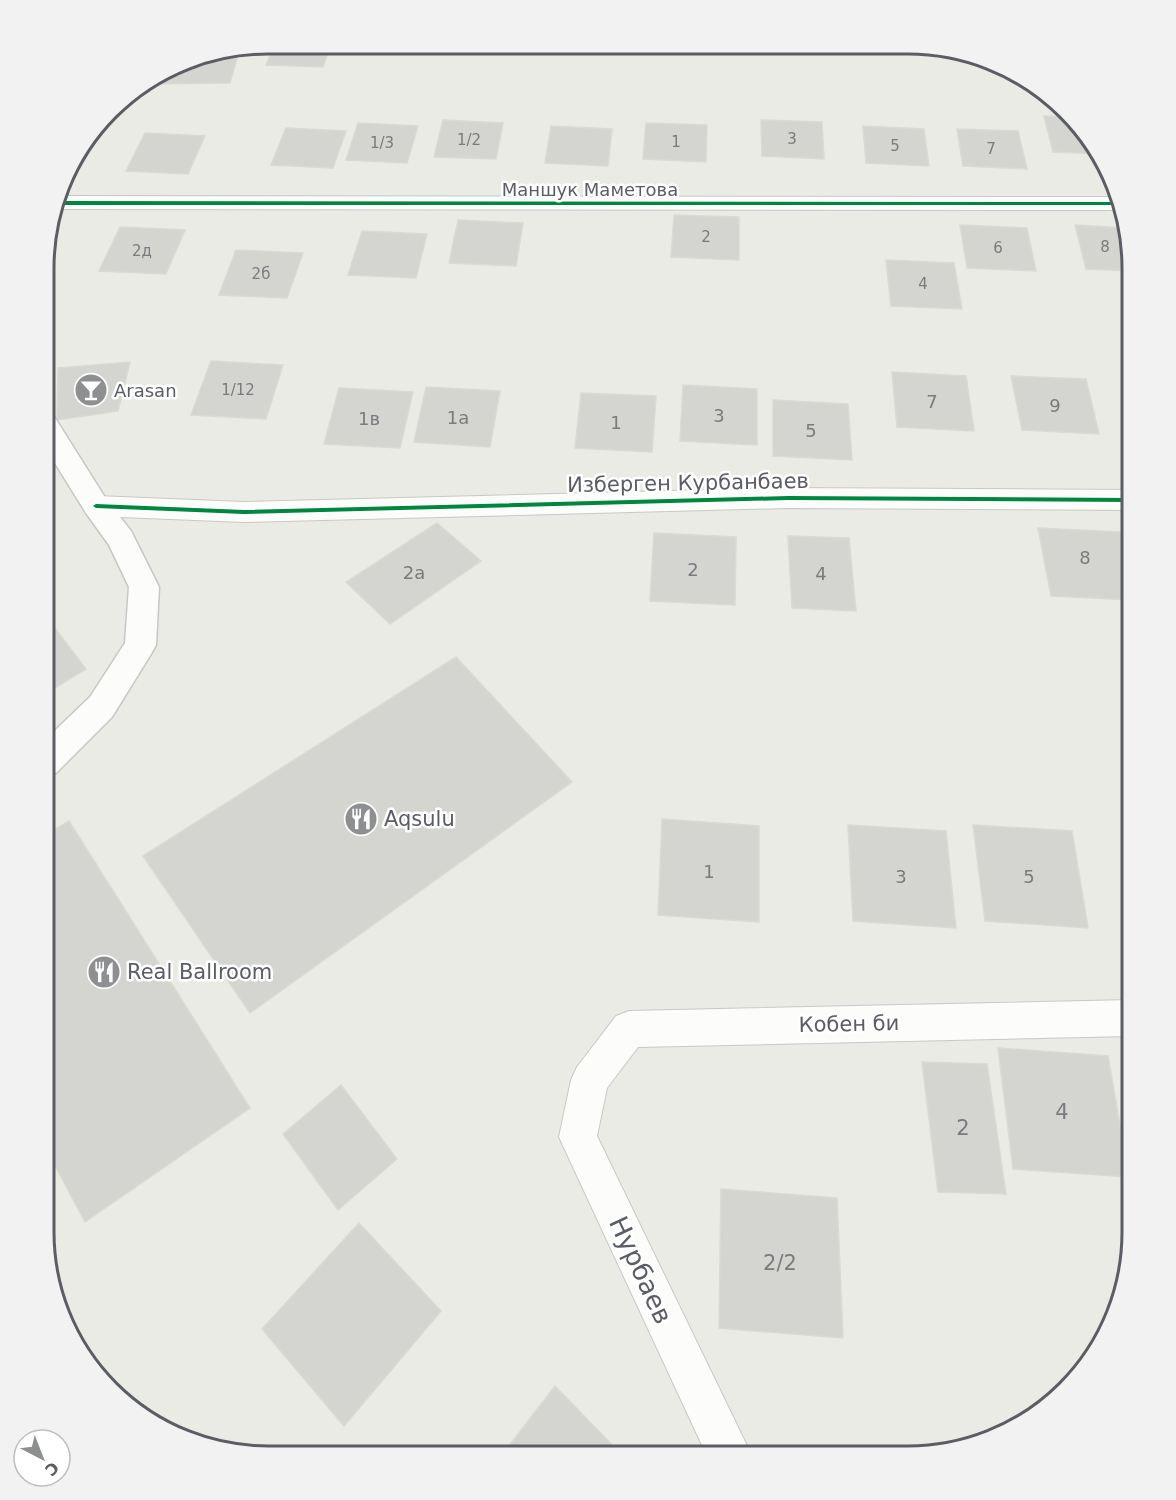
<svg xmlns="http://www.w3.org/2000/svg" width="1176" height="1500" font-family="'DejaVu Sans',sans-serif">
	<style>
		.building { fill: #d4d4d0; stroke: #dadad4; stroke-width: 1.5 }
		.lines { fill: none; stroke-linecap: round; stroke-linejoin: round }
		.street-casing { stroke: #c7c9c7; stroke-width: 2 }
		.secondary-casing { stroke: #c7c7c7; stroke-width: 3 }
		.street { fill: #fcfcfb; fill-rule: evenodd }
		.secondary { fill: #fcfcfb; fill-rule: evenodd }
		.cycleway-casing { stroke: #fff; stroke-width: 3 }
		.cycleway { fill: #00873e; fill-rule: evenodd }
		.labels { text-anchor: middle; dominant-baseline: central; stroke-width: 5; stroke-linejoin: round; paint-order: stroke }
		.far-number-label { font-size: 15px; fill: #797b7f }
		.far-street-label { font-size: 18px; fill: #5a5d63; stroke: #fff }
		.far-poi-label { font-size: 18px; fill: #5a5d63; stroke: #fff; text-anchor: start }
		.number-label { font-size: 18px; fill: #797b7f }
		.street-label { font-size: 21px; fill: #5a5d63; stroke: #fff }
		.poi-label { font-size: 21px; fill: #5a5d63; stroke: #fff; text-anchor: start }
		.near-number-label { font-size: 21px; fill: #797b7f }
		.near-street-label { font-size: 26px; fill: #5a5d63; stroke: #fff }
		.rim { fill: none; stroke: #5a5d63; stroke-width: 3 }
	</style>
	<rect width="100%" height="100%" fill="#ebebe5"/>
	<path class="building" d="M 275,44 L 331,44 L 323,67 L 266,65 Z
		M 655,45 L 712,45 L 712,48 L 655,46 Z
		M 752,45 L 808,45 L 808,50 L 752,48 Z
		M 240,48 L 230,83 L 145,84 L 195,56 Z
		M 1044,116 L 1066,117 L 1101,154 L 1053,152 Z
		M 443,120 L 503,123 L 496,159 L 434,157 Z
		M 761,120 L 822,122 L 824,159 L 762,156 Z
		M 358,123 L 418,126 L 407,163 L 346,160 Z
		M 646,123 L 707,125 L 706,162 L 643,159 Z
		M 551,126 L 612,129 L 608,166 L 545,163 Z
		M 863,126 L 924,129 L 929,166 L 866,163 Z
		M 286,128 L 346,131 L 333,168 L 271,165 Z
		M 957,129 L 1018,131 L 1027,169 L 963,166 Z
		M 145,133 L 205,136 L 188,174 L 126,171 Z
		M 674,215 L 739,217 L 739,260 L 671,257 Z
		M 458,220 L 523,223 L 516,266 L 449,263 Z
		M 960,225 L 1027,228 L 1036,271 L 967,268 Z
		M 1075,225 L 1127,228 L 1132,271 L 1086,269 Z
		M 120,227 L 185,230 L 166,274 L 99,271 Z
		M 362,231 L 427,234 L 416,278 L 348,275 Z
		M 236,250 L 303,253 L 287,298 L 219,295 Z
		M 886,260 L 954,263 L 962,309 L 891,306 Z
		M 211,361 L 283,365 L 266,419 L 191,415 Z
		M 130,362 L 118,411 L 57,420 L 58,368 Z
		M 892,372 L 966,376 L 974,431 L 897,427 Z
		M 1011,376 L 1086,379 L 1099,434 L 1022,430 Z
		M 683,385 L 757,389 L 757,445 L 680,441 Z
		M 426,387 L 500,391 L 490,447 L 414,442 Z
		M 339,388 L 413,392 L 400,448 L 324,444 Z
		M 581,393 L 656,396 L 652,452 L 575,448 Z
		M 773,400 L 848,404 L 852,460 L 773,456 Z
		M 437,523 L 481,561 L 390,624 L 346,582 Z
		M 1038,528 L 1121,532 L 1132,581 L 1132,600 L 1051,596 Z
		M 654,533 L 736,537 L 735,605 L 650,601 Z
		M 788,536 L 849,538 L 856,611 L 792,608 Z
		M 45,615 L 86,669 L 45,694 Z
		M 456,657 L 572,782 L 250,1013 L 143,856 Z
		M 662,819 L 759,826 L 759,922 L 658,915 Z
		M 69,821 L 250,1108 L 85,1222 L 44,1145 L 44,836 Z
		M 848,825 L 946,831 L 956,928 L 853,921 Z
		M 973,825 L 1072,831 L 1088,928 L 985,921 Z
		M 998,1048 L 1108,1056 L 1129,1177 L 1013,1169 Z
		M 922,1062 L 987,1064 L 1006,1194 L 938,1192 Z
		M 341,1085 L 397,1159 L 338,1210 L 283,1134 Z
		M 721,1189 L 837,1198 L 843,1338 L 719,1328 Z
		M 359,1223 L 441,1311 L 344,1426 L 262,1329 Z
		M 555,1386 L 623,1456 L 501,1456 Z"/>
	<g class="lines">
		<g class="street-casing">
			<path id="street" d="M 60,196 L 1120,197 L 1125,210 L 55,209 Z
				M 788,488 L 1132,490 L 1132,510 L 788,508 L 244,522 L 96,516 L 86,513 L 82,506 L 86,499 L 96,496 L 244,502 Z
				M 1132,1000 L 1132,1036 L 638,1047 L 607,1088 L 597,1136 L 752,1456 L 707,1456 L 559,1137 L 571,1080 L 577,1067 L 616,1016 L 629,1011 Z"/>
		</g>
		<g class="secondary-casing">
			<path id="secondary" d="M 45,416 L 55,418 L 106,499 L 131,531 L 159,587 L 156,645 L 151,654 L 112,717 L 56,773 L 44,777 L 44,741 L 90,697 L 125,643 L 129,587 L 109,545 L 86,513 L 45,447 Z"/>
		</g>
		<use href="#street" class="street"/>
		<use href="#secondary" class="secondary"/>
		<g class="cycleway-casing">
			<path id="cycleway" d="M 58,201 L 1122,202 L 1123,205 L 57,205 Z
				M 788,496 L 1132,498 L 1132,502 L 788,500 L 244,514 L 96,508 L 93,506 L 96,504 L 244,510 Z"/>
		</g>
		<use href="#cycleway" class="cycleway"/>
	</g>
	<defs>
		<g id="bar-disc" transform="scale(1.725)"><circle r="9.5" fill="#8d8f90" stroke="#fff"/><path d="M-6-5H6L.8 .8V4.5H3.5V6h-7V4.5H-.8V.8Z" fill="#fff"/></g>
		<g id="restaurant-disc" transform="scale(1.725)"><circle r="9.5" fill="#8d8f90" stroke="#fff"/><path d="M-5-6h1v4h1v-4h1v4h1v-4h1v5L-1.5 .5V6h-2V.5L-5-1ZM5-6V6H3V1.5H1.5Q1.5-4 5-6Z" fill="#fff"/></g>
	</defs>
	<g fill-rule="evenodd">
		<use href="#bar-disc" x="91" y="390"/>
		<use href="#restaurant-disc" x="361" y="819"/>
		<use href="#restaurant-disc" x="104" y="972"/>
	</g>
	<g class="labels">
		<g class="far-number-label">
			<text x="792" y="139">3</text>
			<text x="469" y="140">1/2</text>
			<text x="676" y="142">1</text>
			<text x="382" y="143">1/3</text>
			<text x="895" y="146">5</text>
			<text x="991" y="149">7</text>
			<text x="706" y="237">2</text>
			<text x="1105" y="247">8</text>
			<text x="998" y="248">6</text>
			<text x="142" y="251">2д</text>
			<text x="261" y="274">2б</text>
			<text x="923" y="284">4</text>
			<text x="238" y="390">1/12</text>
		</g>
		<g class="far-street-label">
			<text x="590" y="189">Маншук Маметова</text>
		</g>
		<g class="far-poi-label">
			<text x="114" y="390">Arasan</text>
		</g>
		<g class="number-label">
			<text x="932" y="401">7</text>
			<text x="1055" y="405">9</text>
			<text x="719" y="415">3</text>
			<text x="458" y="417">1а</text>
			<text x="369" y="418">1в</text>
			<text x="616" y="422">1</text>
			<text x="811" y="430">5</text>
			<text x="1085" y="557">8</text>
			<text x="693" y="569">2</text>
			<text x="414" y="572">2а</text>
			<text x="821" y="573">4</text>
			<text x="709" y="871">1</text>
			<text x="901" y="876">3</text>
			<text x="1029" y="876">5</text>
		</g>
		<g class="street-label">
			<text transform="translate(688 483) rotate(-1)">Изберген Курбанбаев</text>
			<text transform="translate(849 1024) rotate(-1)">Кобен би</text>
		</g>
		<g class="poi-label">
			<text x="384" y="819">Aqsulu</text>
			<text x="127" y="972">Real Ballroom</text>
		</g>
		<g class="near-number-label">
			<text x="1062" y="1112">4</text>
			<text x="963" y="1128">2</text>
			<text x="780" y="1263">2/2</text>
		</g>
		<g class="near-street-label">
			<text transform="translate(641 1270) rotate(65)">Нурбаев</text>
		</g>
	</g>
	<path d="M0 0H1176V1500H0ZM268 54H908A214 214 0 0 1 1122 268V1232A214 214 0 0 1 908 1446H268A214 214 0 0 1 54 1232V268A214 214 0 0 1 268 54Z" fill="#f2f2f3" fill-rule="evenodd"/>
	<path class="rim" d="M268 54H908A214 214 0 0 1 1122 268V1232A214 214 0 0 1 908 1446H268A214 214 0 0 1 54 1232V268A214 214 0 0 1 268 54Z"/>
	<g transform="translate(42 1458) rotate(138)"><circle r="28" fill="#ffffff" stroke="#bdbec1" stroke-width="1.5"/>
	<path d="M0-4.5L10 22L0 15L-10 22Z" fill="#8d8f90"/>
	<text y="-9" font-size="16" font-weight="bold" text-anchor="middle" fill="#5a5d63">С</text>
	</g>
</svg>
